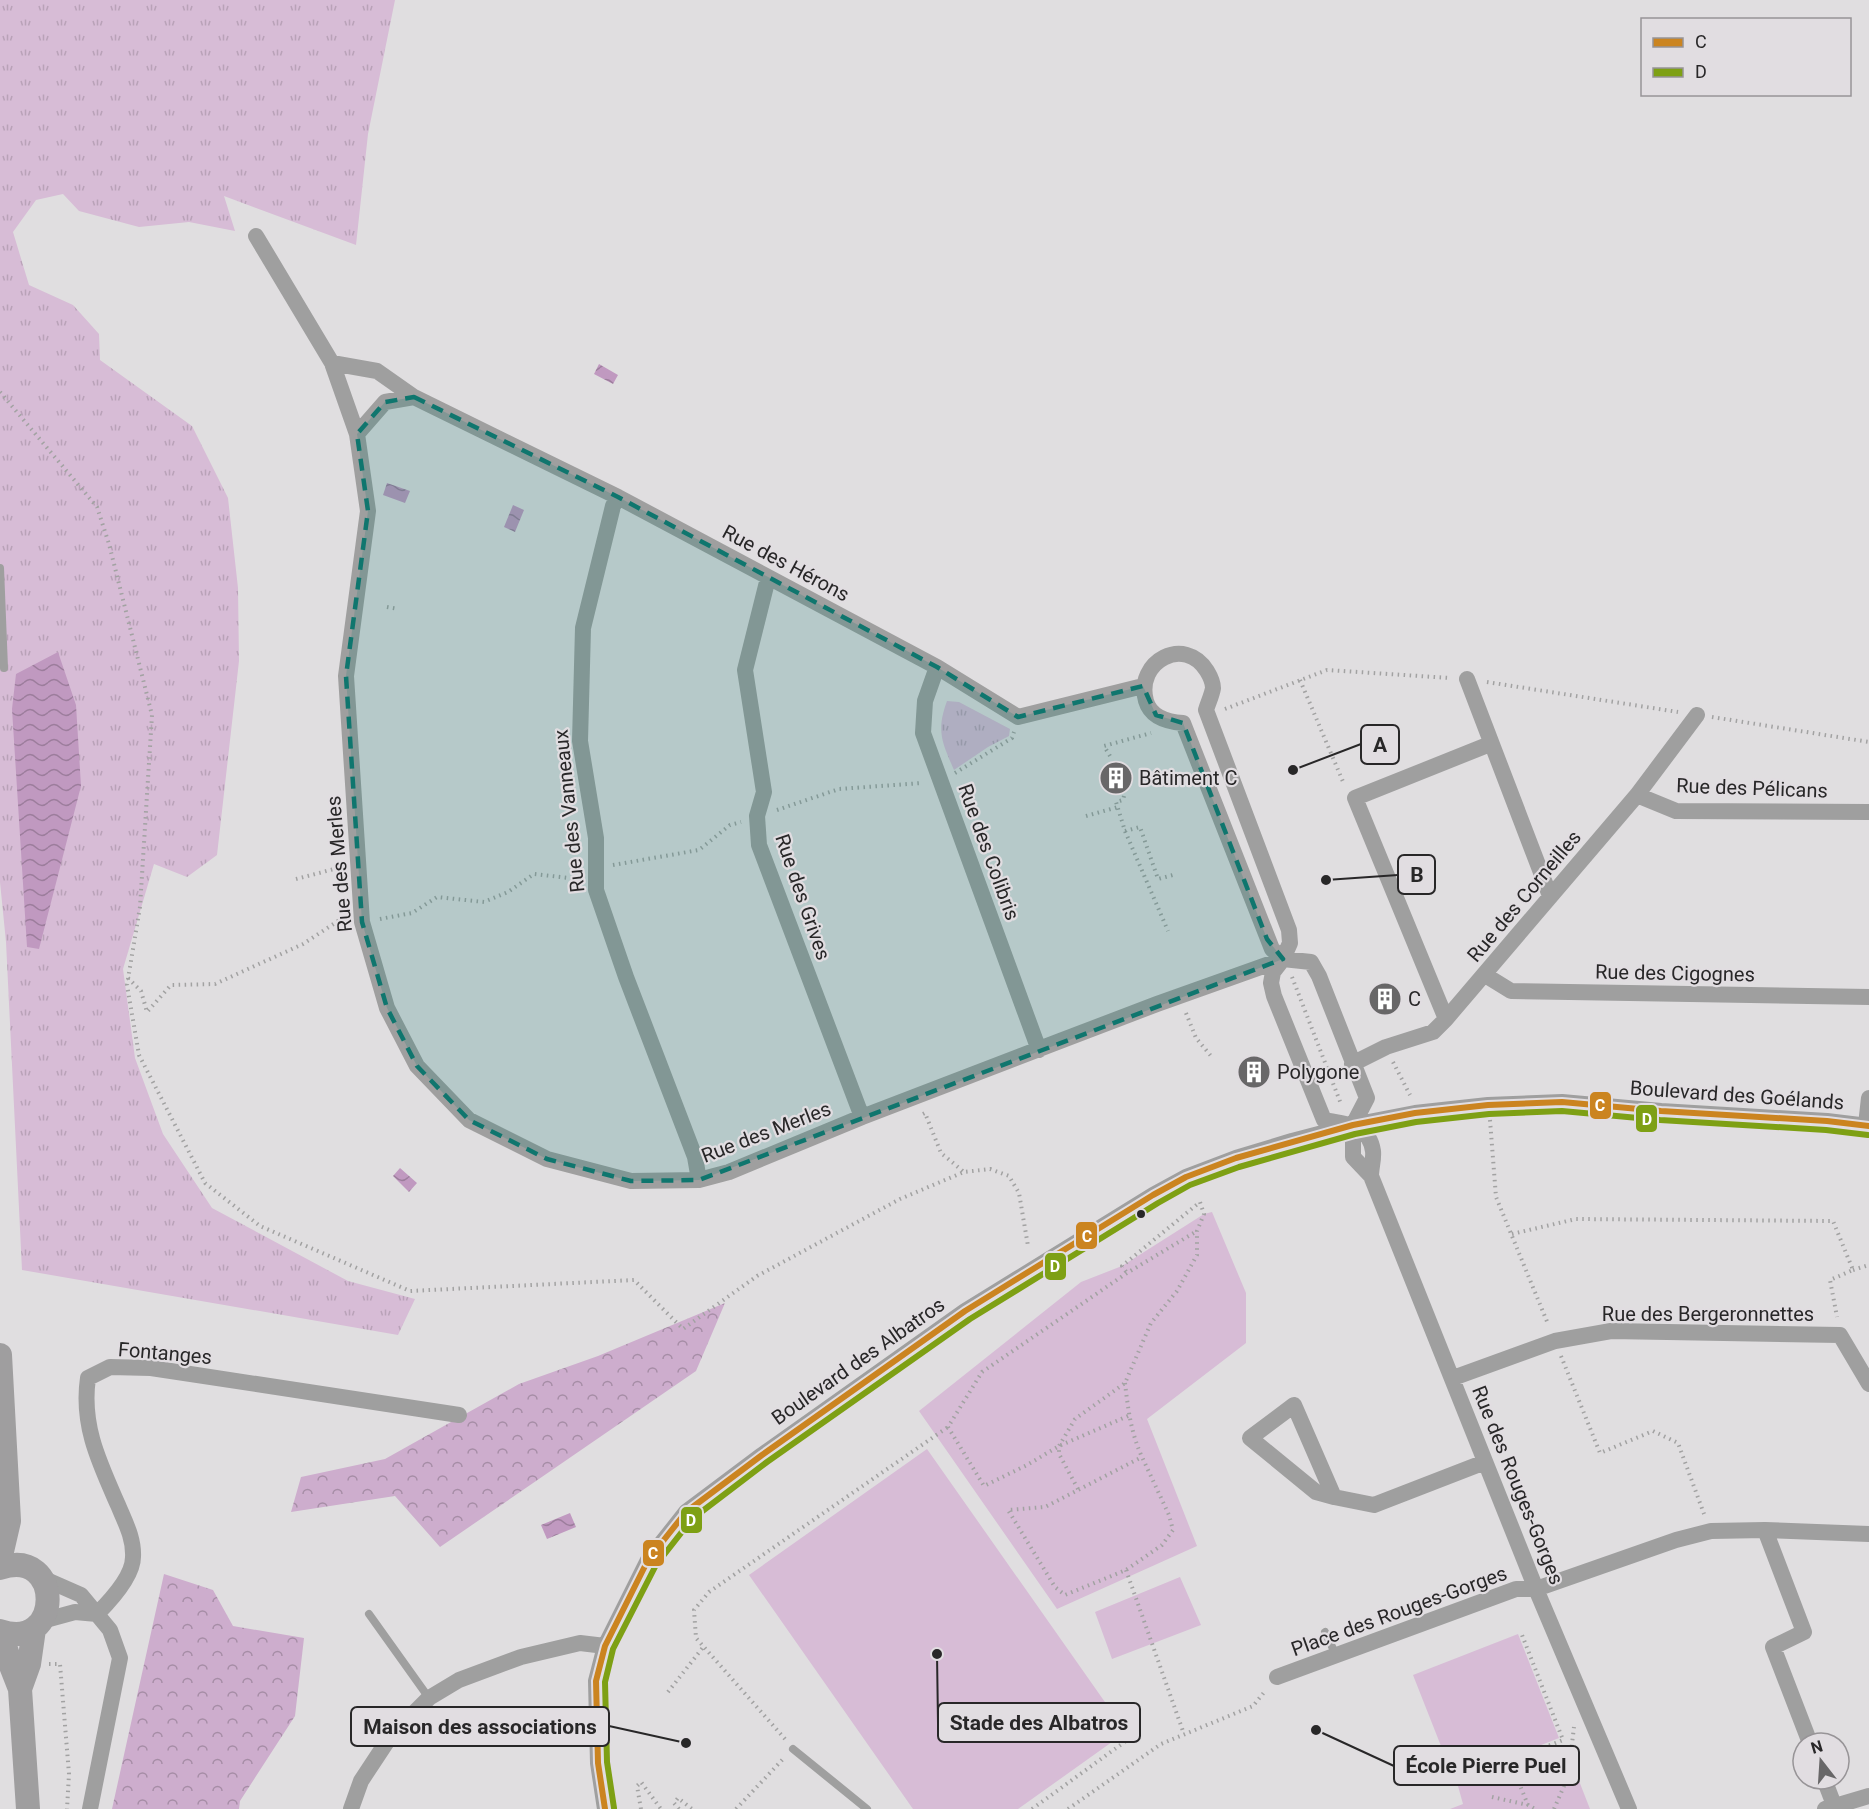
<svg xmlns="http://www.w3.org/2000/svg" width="1869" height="1809" font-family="Roboto,sans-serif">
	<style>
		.grass { fill: url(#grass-tufts) }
		.forest { fill: url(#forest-crowns) }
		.park { fill: #d7bcd6 }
		.water { fill: url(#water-waves) }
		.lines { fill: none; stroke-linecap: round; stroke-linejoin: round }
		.path { stroke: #a2a2a2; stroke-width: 4; stroke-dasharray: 1.5 4.5; stroke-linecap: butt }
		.lane { stroke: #9f9f9f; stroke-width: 8 }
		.street { stroke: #9f9f9f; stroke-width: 16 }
		.secondary { stroke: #9f9e9f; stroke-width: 24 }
		.bus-1-casing { stroke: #e1dde1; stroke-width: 10 }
		.bus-2-casing { stroke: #e1dde1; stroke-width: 10 }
		.bus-1 { stroke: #cb8420; stroke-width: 6 }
		.bus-2 { stroke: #7ea014; stroke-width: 6 }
		.marked { fill: #0f766e; fill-opacity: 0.2; stroke: #0f766e; stroke-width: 4.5; stroke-dasharray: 12 8; stroke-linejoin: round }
		.bus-dot { fill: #282728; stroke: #e1dde1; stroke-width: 2 }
		.labels { text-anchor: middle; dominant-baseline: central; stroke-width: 4.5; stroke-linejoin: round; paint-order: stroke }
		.street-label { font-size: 20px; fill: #282728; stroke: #e1dde1 }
		.poi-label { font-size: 20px; fill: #282728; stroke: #e1dde1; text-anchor: start }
		.leader { fill: none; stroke: #282728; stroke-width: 2 }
		.callout-dot { fill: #282728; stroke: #e1dde1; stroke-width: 2 }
		.callout { fill: #e1dde1; stroke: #282728; stroke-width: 2 }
		.callout-label { font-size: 21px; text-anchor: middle; font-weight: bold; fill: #282728 }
		.line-badge { stroke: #e1dde1; stroke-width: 2 }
		.badge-label { font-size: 16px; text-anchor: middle; font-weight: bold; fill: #fff }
	</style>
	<defs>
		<pattern id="grass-tufts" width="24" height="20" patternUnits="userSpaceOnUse" patternTransform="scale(1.5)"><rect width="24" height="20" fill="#d7bcd6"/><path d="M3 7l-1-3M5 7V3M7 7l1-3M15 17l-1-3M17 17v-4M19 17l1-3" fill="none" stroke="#b9a2b8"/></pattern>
		<pattern id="forest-crowns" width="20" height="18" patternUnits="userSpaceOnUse" patternTransform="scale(1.5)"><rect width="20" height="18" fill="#cdadcd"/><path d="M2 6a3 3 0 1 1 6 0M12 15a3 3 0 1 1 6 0" fill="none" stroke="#a68da6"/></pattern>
		<pattern id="water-waves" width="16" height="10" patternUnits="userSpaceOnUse" patternTransform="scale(1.5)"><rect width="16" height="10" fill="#c099c0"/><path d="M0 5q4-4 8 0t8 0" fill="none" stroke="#9c7d9c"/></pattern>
	</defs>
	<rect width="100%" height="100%" fill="#e0dee0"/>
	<path class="grass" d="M 0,0 L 395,0 L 368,134 L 356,245 L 224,196 L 235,231 L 189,222 L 139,227 L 79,211 L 63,194 L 36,200 L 13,232 L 29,285 L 73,305 L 99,334 L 100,360 L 192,426 L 228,498 L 238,588 L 239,661 L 217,855 L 187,877 L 154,864 L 123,969 L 135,1058 L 163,1134 L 212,1208 L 348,1281 L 415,1299 L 398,1335 L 22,1270 L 6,942 L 0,882 Z
		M 947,701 L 959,702 L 1010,729 L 1009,736 L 988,747 L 954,770 C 942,742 936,731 947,701 Z"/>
	<path class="forest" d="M 725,1303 L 696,1371 L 440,1547 L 395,1496 L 291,1512 L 301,1477 L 385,1459 L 519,1384 L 598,1356 Z
		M 164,1574 L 213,1590 L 233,1626 L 304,1638 L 295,1716 L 240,1801 L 239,1809 L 112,1809 Z"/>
	<path class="park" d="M 1212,1212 L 1246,1293 L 1246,1343 L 1147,1419 L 1197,1546 L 1057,1609 L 919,1411 L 1081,1282 L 1122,1266 L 1204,1214 Z
		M 927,1449 L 1126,1732 L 1018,1809 L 913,1809 L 749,1575 Z
		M 1180,1577 L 1201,1625 L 1112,1659 L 1095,1612 Z
		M 1518,1634 L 1559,1738 L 1454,1779 L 1413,1675 Z
		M 1565,1745 L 1590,1809 L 1450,1809 L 1463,1804 L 1458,1786 Z"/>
	<path class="water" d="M 599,364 L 618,375 L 613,384 L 594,374 Z
		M 387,483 L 410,491 L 405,503 L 383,495 Z
		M 513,505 L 524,510 L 515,532 L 504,527 Z
		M 58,652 L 76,705 L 81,786 L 39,949 L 27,947 L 12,709 L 16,674 Z
		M 400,1168 L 417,1183 L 409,1192 L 393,1176 Z
		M 570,1513 L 576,1527 L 547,1539 L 541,1525 Z"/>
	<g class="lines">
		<path class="path" d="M 0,392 L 97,507 L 109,544 L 152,715 L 140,907 L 127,985 L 139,1055 L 205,1183 L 260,1226 L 410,1291 L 634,1280 L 683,1329 L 757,1276 L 900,1199 L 964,1172 L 990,1169 L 1009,1176 L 1019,1193 L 1028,1246
			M 387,607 L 398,609
			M 1300,680 L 1344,784
			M 1487,682 L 1678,712
			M 1225,709 L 1327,670 L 1450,678
			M 1712,717 L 1869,742
			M 1110,756 L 1104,746 L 1151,733
			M 955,773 L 1012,738 L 1014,732
			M 1124,796 L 1123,800 L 1116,802 L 1125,831 L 1168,931
			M 777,810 L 839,789 L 922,783
			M 1086,816 L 1118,807
			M 1125,831 L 1140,827 L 1158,879 L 1173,875
			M 613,865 L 699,850 L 730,825 L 741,822
			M 296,879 L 342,867
			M 380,919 L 412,913 L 437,897 L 484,902 L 508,892 L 534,874 L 578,879
			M 1292,977 L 1341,1104
			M 128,978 L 141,991 L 147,1012 L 171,985 L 215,984 L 303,944 L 338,921 L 343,919
			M 1186,1013 L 1196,1038 L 1211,1056
			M 1393,1062 L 1410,1095
			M 923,1114 L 925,1113 L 941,1153 L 964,1172
			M 1490,1120 L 1496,1197 L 1548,1324
			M 1512,1234 L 1576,1219 L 1833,1221 L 1853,1270 L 1830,1280 L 1837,1317
			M 1853,1270 L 1869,1265
			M 1561,1356 L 1600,1453 L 1653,1431 L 1678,1443 L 1704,1514
			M 1125,1383 C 1128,1409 1131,1433 1142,1457 L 1169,1515 L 1173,1530 L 1162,1545 L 1126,1570 L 1065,1595 L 1055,1587 L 1008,1510 L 1045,1507 L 1142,1457
			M 1128,1416 L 1059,1446 L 1027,1465 L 984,1486 L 948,1427 L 982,1372 L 1127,1273 L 1197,1231
			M 1078,1489 L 1059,1454 L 1059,1446 L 1075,1419 L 1125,1383 L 1151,1323 L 1177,1291 L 1197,1255 L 1197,1231 L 1204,1214 L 1200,1202 L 1122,1266 L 1127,1273
			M 1126,1570 L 1184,1734
			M 49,1664 L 60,1664 L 69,1774 L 67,1809
			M 668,1692 L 704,1646
			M 785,1739 L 696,1638 L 694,1610 L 709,1592 L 948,1427
			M 1510,1761 L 1563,1740 L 1522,1635
			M 1482,1768 L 1484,1771 L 1510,1761 L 1528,1805
			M 1492,1797 L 1528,1805 L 1535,1809
			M 641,1809 L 637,1786 L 641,1782 L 661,1809
			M 679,1809 L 674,1803 L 678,1798 L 692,1809
			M 736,1809 L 784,1758
			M 1032,1809 L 1130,1738
			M 1068,1809 L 1161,1744 L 1253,1706 L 1266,1690
			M 1554,1809 L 1568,1777 L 1574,1727"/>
		<path class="lane" d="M 0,568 L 4,668
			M 369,1614 L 429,1698
			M 1325,1632 L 1336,1655
			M 793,1749 L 867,1809"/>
		<path class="street" d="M 256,236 L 332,363 L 357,434
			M 332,363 L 377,371 L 414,397
			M 618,497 L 613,506 L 583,628 L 580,741 L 596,838 L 596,890 L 626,977 L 695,1157 L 699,1180
			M 768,578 L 745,670 L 764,792 L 757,816 L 759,845 L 862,1117
			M 937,667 L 925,701 L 923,733 L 1039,1050
			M 1467,679 L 1550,896
			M 1143,686 L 1018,717 L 937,667 L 618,497 L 414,397 L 385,402 L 357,434 L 368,511 L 346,676 L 362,922 L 387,1008 L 417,1066 L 469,1120 L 547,1159 L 631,1181 L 699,1180 L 729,1172 L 862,1117 L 1060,1041 L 1157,1004 L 1283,959
			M 1637,795 L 1676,811 L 1869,812
			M 1485,975 L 1511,991 L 1869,997
			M 1446,1019 L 1355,798 L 1490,744
			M 1352,1064 L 1386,1047 L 1433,1032 L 1446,1019 L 1637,795 L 1697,715
			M 1866,1125 L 1869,1098
			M 1371,1176 C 1371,1168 1374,1159 1373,1151 C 1369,1124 1346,1124 1324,1120 L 1274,996 L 1271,983 L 1273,972 L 1283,959 L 1290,943 L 1289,930 L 1206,710 C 1208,703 1212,695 1213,688 C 1213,682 1210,676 1207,671 C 1185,635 1135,661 1146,701 C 1151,718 1168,722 1183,723 L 1272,949 L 1283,959 L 1311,962 L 1319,976 L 1367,1098 L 1353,1125 L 1353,1157 L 1371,1176 L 1536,1589 L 1629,1809
			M 1453,1378 L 1555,1341 L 1611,1331 L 1840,1335 L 1869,1384
			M 1334,1497 L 1316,1492 L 1250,1438 L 1294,1405 L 1334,1497 L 1374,1505 L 1485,1462
			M 1765,1530 L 1804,1632 L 1773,1647 L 1810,1743
			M 40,1577 L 81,1595 L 110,1630 L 120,1658 L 90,1809
			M 97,1614 C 110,1601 133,1576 133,1557 C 134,1538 125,1522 118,1505 C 99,1462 81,1425 88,1378 L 110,1367 L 151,1368 L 459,1415
			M 42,1621 L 75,1612 L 97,1614
			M 1277,1677 L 1516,1589 L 1536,1589 L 1676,1540 L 1711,1531 L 1765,1530 L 1869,1534
			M 1824,1779 L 1834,1805
			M 351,1809 L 361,1781 L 390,1737 L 429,1698 L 459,1680 L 521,1657 L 580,1643 L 605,1646
			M 605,1809 L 598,1763 L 596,1681 L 605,1646 L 648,1560 L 686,1512 L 762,1455 L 965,1311 L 1153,1195 L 1186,1177 L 1236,1158 L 1292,1141 L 1353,1125 L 1415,1113 L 1488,1105 L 1562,1102 L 1661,1111 L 1827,1121 L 1869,1126
			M 1825,1809 L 1869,1796"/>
		<path class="secondary" d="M 0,1355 L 9,1521 L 0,1560
			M 0,1568 C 64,1546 63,1653 0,1631
			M 1,1632 L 11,1666 L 20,1689 L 28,1809
			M 20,1689 L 29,1664 L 34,1629"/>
		<g class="bus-1-casing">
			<path id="bus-1" d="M 605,1809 L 598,1763 L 596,1681 L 605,1646 L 648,1560 L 686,1512 L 762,1455 L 965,1311 L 1153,1195 L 1186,1177 L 1236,1158 L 1353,1125 L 1415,1113 L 1488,1105 L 1562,1102 L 1661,1111 L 1827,1121 L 1869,1126"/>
		</g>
		<g class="bus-2-casing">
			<path id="bus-2" d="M 614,1808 L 607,1762 L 605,1682 L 613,1649 L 656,1565 L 692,1519 L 767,1462 L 970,1319 L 1158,1203 L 1190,1185 L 1239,1167 L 1355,1134 L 1416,1122 L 1489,1114 L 1562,1111 L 1660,1120 L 1826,1130 L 1868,1135"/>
		</g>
		<use href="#bus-1" class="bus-1"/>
		<use href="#bus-2" class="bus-2"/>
	</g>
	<path class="marked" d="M 414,397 L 618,497 L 937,667 L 1018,717 L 1143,686 L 1156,715 L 1183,723 L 1267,939 L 1283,959 L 699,1180 L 631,1181 L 547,1159 L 469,1120 L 417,1066 L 387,1008 L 362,922 L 346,676 L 368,511 L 357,434 L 385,402 Z"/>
	<defs>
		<g id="building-disc" transform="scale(1.725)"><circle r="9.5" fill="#686768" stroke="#e1dde1"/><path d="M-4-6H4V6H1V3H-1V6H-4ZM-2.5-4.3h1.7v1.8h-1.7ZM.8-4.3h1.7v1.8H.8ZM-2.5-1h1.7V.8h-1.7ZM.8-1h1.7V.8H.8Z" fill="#fff"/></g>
	</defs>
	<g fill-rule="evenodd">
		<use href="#building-disc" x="1116" y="778"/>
		<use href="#building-disc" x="1385" y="999"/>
		<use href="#building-disc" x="1254" y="1072"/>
	</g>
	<circle class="bus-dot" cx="1141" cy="1214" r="5"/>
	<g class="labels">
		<g class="street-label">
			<text transform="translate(786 563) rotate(28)">Rue des Hérons</text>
			<text transform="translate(1752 788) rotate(2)">Rue des Pélicans</text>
			<text transform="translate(569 811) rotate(-96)">Rue des Vanneaux</text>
			<text transform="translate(989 852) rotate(70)">Rue des Colibris</text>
			<text transform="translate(339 864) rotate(-95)">Rue des Merles</text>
			<text transform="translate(1524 896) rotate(-50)">Rue des Corneilles</text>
			<text transform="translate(803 897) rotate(71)">Rue des Grives</text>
			<text transform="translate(1675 973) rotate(1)">Rue des Cigognes</text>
			<text transform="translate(1737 1095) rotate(4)">Boulevard des Goélands</text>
			<text transform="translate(766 1132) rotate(-21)">Rue des Merles</text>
			<text x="1708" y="1314">Rue des Bergeronnettes</text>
			<text transform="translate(165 1353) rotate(5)">Fontanges</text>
			<text transform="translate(858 1361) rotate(-35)">Boulevard des Albatros</text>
			<text transform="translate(1518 1485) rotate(68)">Rue des Rouges-Gorges</text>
			<text transform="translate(1399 1611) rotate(-20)">Place des Rouges-Gorges</text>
		</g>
		<g class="poi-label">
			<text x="1139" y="778">Bâtiment C</text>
			<text x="1408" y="999">C</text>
			<text x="1277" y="1072">Polygone</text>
		</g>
	</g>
	<path class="leader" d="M1293 770L1361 744M1326 880L1398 875M937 1654L938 1723M686 1743L609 1726M1316 1730L1394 1766"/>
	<g class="callout-dot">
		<circle cx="1293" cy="770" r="6"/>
		<circle cx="1326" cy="880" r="6"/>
		<circle cx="937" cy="1654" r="6"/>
		<circle cx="686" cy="1743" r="6"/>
		<circle cx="1316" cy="1730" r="6"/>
	</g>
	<g class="callout">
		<rect x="1361" y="725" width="38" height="39" rx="6"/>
		<rect x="1398" y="855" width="37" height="39" rx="6"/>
		<rect x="938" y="1703" width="202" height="39" rx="6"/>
		<rect x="351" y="1707" width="258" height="39" rx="6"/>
		<rect x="1394" y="1746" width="185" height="39" rx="6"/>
	</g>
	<g class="callout-label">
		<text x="1380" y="752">A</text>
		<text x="1417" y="882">B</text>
		<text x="1039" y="1730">Stade des Albatros</text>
		<text x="480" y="1734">Maison des associations</text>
		<text x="1486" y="1773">École Pierre Puel</text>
	</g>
	<g class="line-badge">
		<rect x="1589" y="1091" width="23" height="29" rx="6" fill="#cb8420"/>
		<rect x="1635" y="1104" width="23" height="29" rx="6" fill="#7ea014"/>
		<rect x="1075" y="1221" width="23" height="29" rx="6" fill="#cb8420"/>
		<rect x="1044" y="1252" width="23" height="29" rx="6" fill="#7ea014"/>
		<rect x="680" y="1506" width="23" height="28" rx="6" fill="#7ea014"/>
		<rect x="642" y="1539" width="23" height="28" rx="6" fill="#cb8420"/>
	</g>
	<g class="badge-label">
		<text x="1600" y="1111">C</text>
		<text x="1647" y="1125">D</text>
		<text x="1087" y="1242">C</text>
		<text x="1055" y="1272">D</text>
		<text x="691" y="1526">D</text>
		<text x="653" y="1559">C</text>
	</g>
	<rect x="1641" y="18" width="210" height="78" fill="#e1dde1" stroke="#979497" stroke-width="1.5"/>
	<rect x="1653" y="38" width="30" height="9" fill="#cb8420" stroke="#979497" stroke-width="1.5"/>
	<text x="1695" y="48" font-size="18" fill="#282728">C</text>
	<rect x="1653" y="68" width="30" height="9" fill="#7ea014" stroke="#979497" stroke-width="1.5"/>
	<text x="1695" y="78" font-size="18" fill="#282728">D</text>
	<g transform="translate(1821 1761) rotate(343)"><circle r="28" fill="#e1dde1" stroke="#979497" stroke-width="1.5"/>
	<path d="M0-4.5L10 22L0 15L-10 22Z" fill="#686768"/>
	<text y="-9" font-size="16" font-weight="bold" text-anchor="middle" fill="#282728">N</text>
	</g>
</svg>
